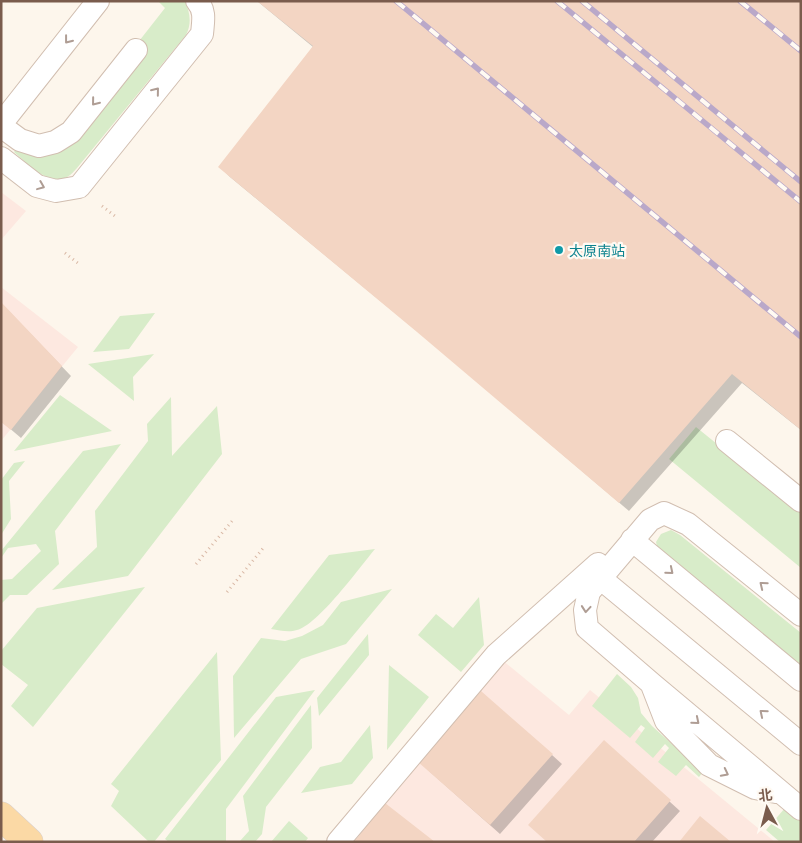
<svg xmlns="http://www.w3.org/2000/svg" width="802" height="843" font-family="Lato,'Noto Sans SC',sans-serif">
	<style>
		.commercial { fill: #fde8e0 }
		.green { fill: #d8ecc9 }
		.shadow { fill: #0003 }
		.building { fill: #f3d5c3 }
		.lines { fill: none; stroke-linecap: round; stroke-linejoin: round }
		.minor-casing { stroke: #d1beb0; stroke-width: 24 }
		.major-casing { stroke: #dad1cd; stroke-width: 29 }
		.path { stroke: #d9b8a5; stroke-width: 3; stroke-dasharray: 1 4; stroke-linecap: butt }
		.minor { stroke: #fff; stroke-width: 22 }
		.major { stroke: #fbd9a5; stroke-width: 28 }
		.rail-casing { stroke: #b9a8c9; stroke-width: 5.5 }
		.rail { stroke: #fffaf3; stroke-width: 4; stroke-dasharray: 11; stroke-linecap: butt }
		.oneway { stroke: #af9d94 }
		.culture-dot { fill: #0f9aa8; stroke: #fffaf3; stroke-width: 2 }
		.labels { text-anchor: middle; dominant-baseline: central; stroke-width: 4.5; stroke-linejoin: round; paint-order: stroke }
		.culture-label { font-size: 14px; fill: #0d838f; stroke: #fffaf3; text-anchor: start }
	</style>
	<rect width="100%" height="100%" fill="#fdf6ec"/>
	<path class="commercial" d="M 1,192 L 26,211 L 1,240 Z
		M 1,287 L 78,347 L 1,441 Z
		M 496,655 L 569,715 L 590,690 L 775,842 L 344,842 Z"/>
	<path class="green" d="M 158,1 L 185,1 C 190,13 192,23 186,35 L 77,168 C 74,171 71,175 67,177 C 47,186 28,164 14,152 L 18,147 L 43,153 L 136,45 L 165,8 Z
		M 155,313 L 129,349 L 93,352 L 120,316 Z
		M 154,354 L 133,377 L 134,401 L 88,364 Z
		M 60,395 L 112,431 L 14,451 Z
		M 171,397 L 172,456 L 217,406 L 222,454 L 128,576 L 52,590 L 97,547 L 95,511 L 148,441 L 147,424 Z
		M 696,427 L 801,512 L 801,568 L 669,459 Z
		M 121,444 L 55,531 L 59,564 L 27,595 L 10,595 L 1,604 L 1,580 L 12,579 L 41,551 L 36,544 L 8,548 L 1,558 L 1,551 L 83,451 Z
		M 25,461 L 9,481 L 11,519 L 1,535 L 1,480 L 14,463 Z
		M 671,530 L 680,535 L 801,633 L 801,669 L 658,550 L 656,542 L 661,534 Z
		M 375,549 C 360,567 318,625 297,630 C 288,633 280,630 271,629 L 329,555 Z
		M 145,587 L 33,727 L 11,706 L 28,685 L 1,664 L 1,651 L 37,608 Z
		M 392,589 L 346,644 L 301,659 L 234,738 L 233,676 L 261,638 L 285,641 L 302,636 L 323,625 L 341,602 Z
		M 479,597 L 484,645 L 461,672 L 418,635 L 436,614 L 453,628 Z
		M 368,634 L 369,655 L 319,716 L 317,698 Z
		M 217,652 L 221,760 L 154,842 L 149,842 L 111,806 L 119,791 L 111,784 Z
		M 389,665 L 429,697 L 387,750 Z
		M 617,674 L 631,687 L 638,698 L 641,713 L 652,726 L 703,772 L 699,777 L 686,765 L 676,776 L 658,762 L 669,748 L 665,744 L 653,758 L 635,742 L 645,728 L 641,725 L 630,738 L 592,706 Z
		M 315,690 L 226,809 L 226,842 L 169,842 L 165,839 L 276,697 Z
		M 311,705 L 312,748 L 266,807 L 262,834 L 255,842 L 239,842 L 249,831 L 243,796 Z
		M 370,725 L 373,758 L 352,784 L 301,793 L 320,767 L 341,762 Z
		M 785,808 L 801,821 L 801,842 L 780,842 L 766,830 Z
		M 289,821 L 308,838 L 305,842 L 271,842 Z"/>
	<path class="shadow" d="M 257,1 L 801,1 L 801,430 L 742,383 L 629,511 L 429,341 L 230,177 L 220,167 L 313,47 Z
		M 1,303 L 71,376 L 21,438 L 1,421 Z
		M 604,742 L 680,811 L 652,842 L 547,842 Z
		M 552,755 L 562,764 L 500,834 L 429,771 Z"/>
	<path class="building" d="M 257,1 L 801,1 L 801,430 L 732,374 L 619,503 L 417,332 L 218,167 L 313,46 Z
		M 1,302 L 62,366 L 11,430 L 1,422 Z
		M 481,691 L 553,754 L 490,825 L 418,762 Z
		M 604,740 L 671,800 L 634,842 L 547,842 L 528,825 Z
		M 385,803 L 435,842 L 354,842 Z
		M 700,816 L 731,842 L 679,842 Z"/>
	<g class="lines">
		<g class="minor-casing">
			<path id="minor" d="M 1,124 L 98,1
				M 1,126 L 20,140 L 39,146 L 55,142 L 71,132 L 136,50
				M 1,158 L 37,186 L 56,191 L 79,187 L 202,34 C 203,22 206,11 197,1
				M 727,441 L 801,501
				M 632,540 L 801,680
				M 600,578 L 801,744
				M 801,615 L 688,524 L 664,513 L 650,520 L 589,592 L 585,610 L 587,628 L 652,684 L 801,809
				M 652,685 L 666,721 L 709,765 L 755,788 L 776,792
				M 338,842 L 496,655 L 598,564"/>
		</g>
		<g class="major-casing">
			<path id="major" d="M 1,816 L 29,842"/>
		</g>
		<path class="path" d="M 102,206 L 115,216
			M 65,253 L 79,264
			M 196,564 L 233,520
			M 227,592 L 265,546"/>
		<use href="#minor" class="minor"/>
		<use href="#major" class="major"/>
		<g class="rail-casing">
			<path id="rail" d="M 396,1 L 801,337
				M 557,1 L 801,202
				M 582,1 L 801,182
				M 740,1 L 801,51"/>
		</g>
		<use href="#rail" class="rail"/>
	</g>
	<defs><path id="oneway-chevron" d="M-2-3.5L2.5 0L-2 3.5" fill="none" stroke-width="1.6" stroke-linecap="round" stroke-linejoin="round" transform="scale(1.25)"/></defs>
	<g class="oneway">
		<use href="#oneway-chevron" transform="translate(68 40) rotate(128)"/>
		<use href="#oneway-chevron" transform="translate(156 91) rotate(-51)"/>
		<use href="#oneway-chevron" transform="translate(95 102) rotate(129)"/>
		<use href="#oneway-chevron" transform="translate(41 186) rotate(22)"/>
		<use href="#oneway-chevron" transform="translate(670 571) rotate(40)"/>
		<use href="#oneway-chevron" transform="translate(763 585) rotate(-141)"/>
		<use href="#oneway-chevron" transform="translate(586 609) rotate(95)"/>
		<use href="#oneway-chevron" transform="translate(763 713) rotate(-140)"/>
		<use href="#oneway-chevron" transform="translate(696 721) rotate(40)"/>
		<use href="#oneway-chevron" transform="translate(725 773) rotate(27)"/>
	</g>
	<circle class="culture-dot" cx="559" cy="250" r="5"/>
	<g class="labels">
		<g class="culture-label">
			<text x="569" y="250">太原南站</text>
		</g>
	</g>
	<rect width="802" height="843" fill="none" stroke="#7a5c4d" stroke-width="5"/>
	<g transform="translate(767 808) rotate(353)" stroke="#fffaf3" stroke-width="4" paint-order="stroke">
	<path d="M0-4L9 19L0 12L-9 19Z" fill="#7a5c4d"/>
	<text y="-8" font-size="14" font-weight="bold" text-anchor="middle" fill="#7a5c4d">北</text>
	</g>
</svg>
